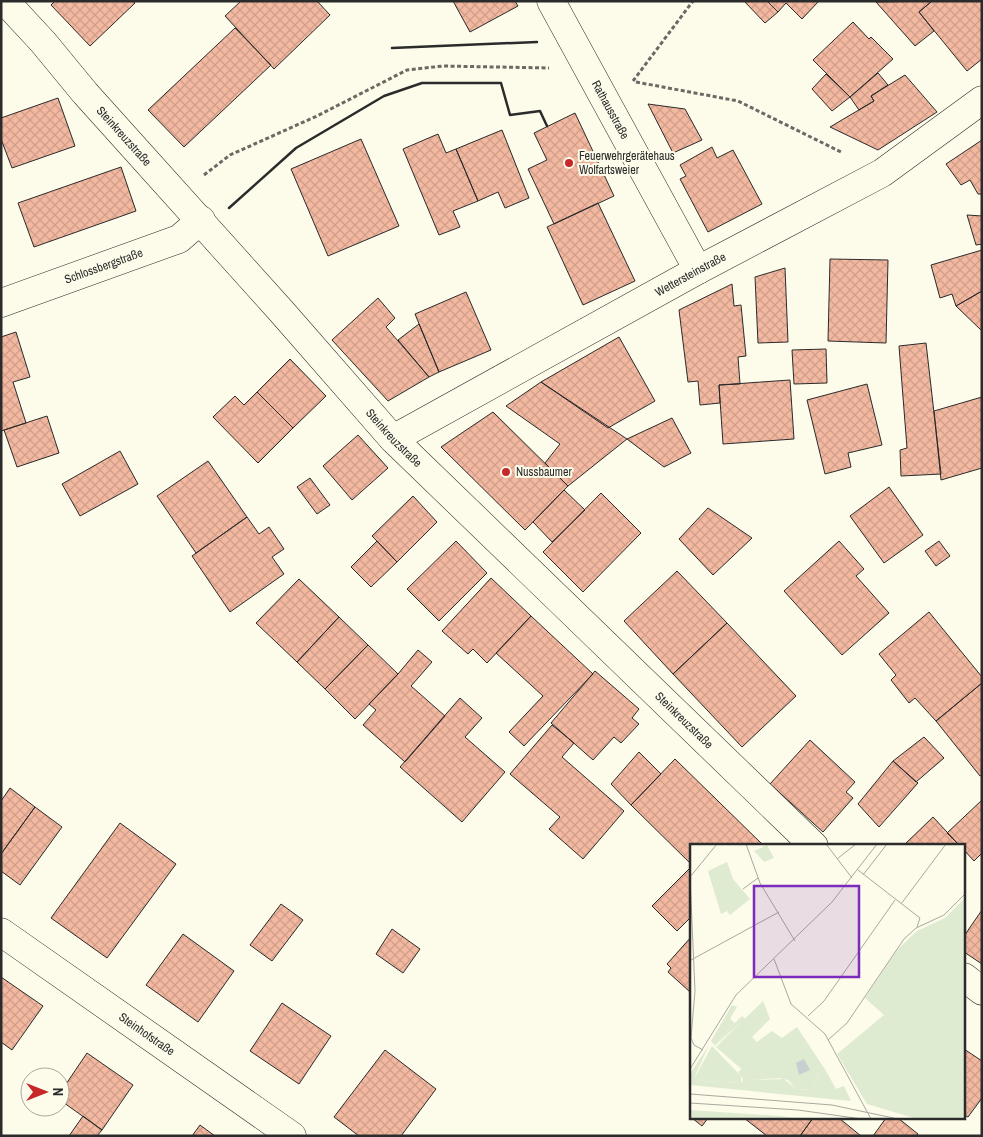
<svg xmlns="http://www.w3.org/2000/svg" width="983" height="1137" font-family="'Archivo Narrow',sans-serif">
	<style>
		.building { fill: url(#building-cross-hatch); stroke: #2b2b2b }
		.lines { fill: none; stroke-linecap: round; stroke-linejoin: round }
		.minor-casing { stroke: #2b2b2b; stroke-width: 29 }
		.path { stroke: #6a6964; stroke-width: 3; stroke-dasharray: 4 2.5; stroke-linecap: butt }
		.minor { stroke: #fdfbea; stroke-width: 28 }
		.wall { stroke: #2b2b2b; stroke-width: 2.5 }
		.poi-dot { fill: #c62828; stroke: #fdfbea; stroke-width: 2 }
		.labels { text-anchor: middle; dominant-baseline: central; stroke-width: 4; stroke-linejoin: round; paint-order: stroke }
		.street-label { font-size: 12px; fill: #2b2b2b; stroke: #fdfbea }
		.poi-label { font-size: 12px; fill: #2b2b2b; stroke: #fdfbea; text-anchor: start }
		.inset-road { fill: none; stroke: #a9a89e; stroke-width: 1 }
		.view { fill: #7b2cbf; fill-opacity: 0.15; stroke: #7b2cbf; stroke-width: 2.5 }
		.inset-edge { fill: none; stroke: #2b2b2b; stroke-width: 2.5 }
	</style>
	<defs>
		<pattern id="building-cross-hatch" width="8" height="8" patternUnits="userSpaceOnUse" patternTransform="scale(1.25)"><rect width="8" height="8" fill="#f2b8a0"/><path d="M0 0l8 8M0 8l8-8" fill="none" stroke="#d09e8a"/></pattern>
	</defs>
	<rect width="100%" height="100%" fill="#fdfbea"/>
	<path class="building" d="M 55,1 L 133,1 L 135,3 L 90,46 L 51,5 Z
		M 241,1 L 317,1 L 330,15 L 274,69 L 225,16 Z
		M 453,1 L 515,1 L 518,6 L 470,32 Z
		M 744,1 L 767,1 L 778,12 L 765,23 Z
		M 767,1 L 819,1 L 802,19 L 786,3 L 778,12 Z
		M 932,1 L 982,1 L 982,59 L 967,71 L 919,12 Z
		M 932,1 L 919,12 L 934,31 L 915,46 L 876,2 Z
		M 853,22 L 869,39 L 871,37 L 893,59 L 850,97 L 813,60 Z
		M 235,28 L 271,65 L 184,147 L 148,110 Z
		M 878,73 L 888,85 L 871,96 L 874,101 L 859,110 L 850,97 Z
		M 826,74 L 850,97 L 832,111 L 812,89 Z
		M 905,75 L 937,112 L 878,150 L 830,127 L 874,101 L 871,96 Z
		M 58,98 L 75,146 L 12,168 L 1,139 L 1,118 Z
		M 648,104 L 685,109 L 702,140 L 673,153 Z
		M 575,113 L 614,196 L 554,224 L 528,169 L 547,160 L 534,133 Z
		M 502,130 L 529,198 L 505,208 L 498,192 L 478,201 L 456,149 Z
		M 438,134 L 446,153 L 456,149 L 478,201 L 453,211 L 460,227 L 439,235 L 403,149 Z
		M 361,139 L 399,226 L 328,256 L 291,169 Z
		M 982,140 L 982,194 L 978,194 L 970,180 L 961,185 L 946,164 Z
		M 712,147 L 717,158 L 733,150 L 762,204 L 708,232 L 680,179 L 686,176 L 680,165 Z
		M 121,167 L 136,211 L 34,247 L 18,203 Z
		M 598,203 L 635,281 L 583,305 L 547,227 Z
		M 967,215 L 982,216 L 982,244 L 976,245 Z
		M 982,250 L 982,291 L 956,306 L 952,294 L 940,298 L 931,265 Z
		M 830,259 L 888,260 L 886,343 L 828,341 Z
		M 785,268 L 788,342 L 758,343 L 755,277 Z
		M 732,284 L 734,306 L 741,305 L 746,356 L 738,357 L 740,384 L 719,385 L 720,403 L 700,405 L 698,381 L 688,382 L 679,310 Z
		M 982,291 L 982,331 L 956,306 Z
		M 466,292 L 491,350 L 439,372 L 415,314 Z
		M 378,298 L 395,318 L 386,327 L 429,377 L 388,401 L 332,340 Z
		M 419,324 L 439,372 L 429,377 L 398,340 Z
		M 16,332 L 30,377 L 13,382 L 26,423 L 1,431 L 1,337 Z
		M 619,337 L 655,401 L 608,428 L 541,382 Z
		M 926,343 L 941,474 L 901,476 L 900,450 L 907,448 L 899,346 Z
		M 826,349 L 827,383 L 794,384 L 792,350 Z
		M 290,359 L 326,396 L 293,428 L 257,392 Z
		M 790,380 L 794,439 L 723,444 L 719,385 Z
		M 541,382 L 627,439 L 568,486 L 545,463 L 560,444 L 506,406 Z
		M 867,384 L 882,445 L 848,453 L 851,467 L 825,474 L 807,400 Z
		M 257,392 L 293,428 L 258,463 L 213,417 L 235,396 L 244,405 Z
		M 982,397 L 982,468 L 941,480 L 934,411 Z
		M 493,412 L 568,486 L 525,530 L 441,447 Z
		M 47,416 L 59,453 L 17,467 L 4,430 Z
		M 672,418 L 691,453 L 664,467 L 627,439 Z
		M 358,435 L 388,468 L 352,500 L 323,466 Z
		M 120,451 L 138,484 L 80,516 L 62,484 Z
		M 208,461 L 247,517 L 196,553 L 157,496 Z
		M 310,478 L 330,505 L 317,514 L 297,487 Z
		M 889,487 L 923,535 L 884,563 L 850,516 Z
		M 564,490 L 585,510 L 552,542 L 533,522 Z
		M 601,493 L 641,533 L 583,592 L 543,552 Z
		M 413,496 L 437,522 L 397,562 L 372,536 Z
		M 708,508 L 752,538 L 713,575 L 679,539 Z
		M 247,517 L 259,534 L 269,527 L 284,549 L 272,557 L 284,574 L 230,612 L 192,556 Z
		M 377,541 L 397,562 L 371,587 L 351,567 Z
		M 456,541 L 487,573 L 439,621 L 407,589 Z
		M 839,541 L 864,569 L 856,576 L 889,613 L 842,655 L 784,591 Z
		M 939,541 L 950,556 L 936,566 L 925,551 Z
		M 677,571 L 727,623 L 673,674 L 624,621 Z
		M 491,578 L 531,616 L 487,663 L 473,649 L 468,654 L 442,631 Z
		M 299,579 L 339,617 L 297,662 L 256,623 Z
		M 929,612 L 982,677 L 982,683 L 936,721 L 915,698 L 909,703 L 891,680 L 896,675 L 879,654 Z
		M 531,616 L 593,674 L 524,746 L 509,732 L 543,696 L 496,653 Z
		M 339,617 L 368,645 L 325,689 L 297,662 Z
		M 727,623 L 796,696 L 742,747 L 673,674 Z
		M 368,645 L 398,674 L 355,719 L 325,689 Z
		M 418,650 L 432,662 L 411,686 L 445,716 L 405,762 L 363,725 L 376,710 L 369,704 L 398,674 Z
		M 595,671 L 639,709 L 632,718 L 639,724 L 621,743 L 614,737 L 593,760 L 551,723 Z
		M 982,683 L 982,775 L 980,776 L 936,721 Z
		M 460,698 L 482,718 L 465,737 L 505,772 L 462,822 L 400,767 Z
		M 552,725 L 574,743 L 562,757 L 624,811 L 583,859 L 549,829 L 560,817 L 510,774 Z
		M 924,737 L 944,758 L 916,782 L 893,761 Z
		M 810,740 L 855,782 L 846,792 L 853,798 L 823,832 L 770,784 Z
		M 639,752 L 661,774 L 631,805 L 611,784 Z
		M 675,759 L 762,844 L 761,846 L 692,846 L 692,865 L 631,805 Z
		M 893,761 L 918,783 L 879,827 L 858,804 Z
		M 10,788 L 35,807 L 1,854 L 1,801 Z
		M 982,800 L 982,853 L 974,861 L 964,850 L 964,846 L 960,846 L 947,833 Z
		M 35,807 L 62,827 L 20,885 L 1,871 L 1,854 Z
		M 933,817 L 960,846 L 903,846 Z
		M 120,823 L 176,864 L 107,958 L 51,918 Z
		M 692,866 L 692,916 L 677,931 L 652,906 Z
		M 281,904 L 303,920 L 272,961 L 250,945 Z
		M 982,910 L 982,964 L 964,952 L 964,936 Z
		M 392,929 L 420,949 L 403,973 L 376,954 Z
		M 183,934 L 234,971 L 198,1022 L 146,985 Z
		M 692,936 L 692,991 L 690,992 L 668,972 L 671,968 L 667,964 Z
		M 1,977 L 43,1006 L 12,1050 L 1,1042 Z
		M 282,1003 L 331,1036 L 299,1084 L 250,1051 Z
		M 964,1049 L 982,1061 L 982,1098 L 968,1117 L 964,1115 Z
		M 385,1050 L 436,1089 L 401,1136 L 359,1136 L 334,1117 Z
		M 87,1053 L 133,1085 L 102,1130 L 60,1100 L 60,1093 Z
		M 83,1116 L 102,1130 L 97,1136 L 69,1136 Z
		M 692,1118 L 708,1118 L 702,1126 Z
		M 744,1118 L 813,1118 L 800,1136 L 767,1136 Z
		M 813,1118 L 839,1118 L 861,1136 L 800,1136 Z
		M 886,1118 L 898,1118 L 918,1134 L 917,1136 L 873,1136 Z
		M 200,1125 L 215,1136 L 192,1136 Z"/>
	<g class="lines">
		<g class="minor-casing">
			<g id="minor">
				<path id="s1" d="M 5,1 L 43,42 L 85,93 L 282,312 L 393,439 L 814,846"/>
				<path id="s2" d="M 551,1 L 698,270"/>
				<path id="s3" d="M 1,303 L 179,239 L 201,220"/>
				<path id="s4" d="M 393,439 L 698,270 L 882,173 L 982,100"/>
				<path id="s5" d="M 1,932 L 292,1136"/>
				<path d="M 964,977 L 982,991"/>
			</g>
		</g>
		<path class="path" d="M 633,81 L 693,1
			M 636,82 L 738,101 L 843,153
			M 204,175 L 230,155 L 317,116 L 407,70 L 443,66 L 549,68"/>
		<use href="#minor" class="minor"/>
		<path class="wall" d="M 392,48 L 537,42
			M 229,208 L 296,148 L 384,96 L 422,83 L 501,83 L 510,115 L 540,111 L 547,126"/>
	</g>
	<g class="poi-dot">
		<circle cx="569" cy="163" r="5"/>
		<circle cx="506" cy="472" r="5"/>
	</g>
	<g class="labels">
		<g class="street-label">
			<text stroke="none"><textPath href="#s2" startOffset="124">Rathausstraße</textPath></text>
			<text stroke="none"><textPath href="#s1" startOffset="180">Steinkreuzstraße</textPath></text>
			<text stroke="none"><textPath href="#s3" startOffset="109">Schlossbergstraße</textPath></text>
			<text stroke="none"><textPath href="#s4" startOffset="340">Wettersteinstraße</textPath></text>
			<text stroke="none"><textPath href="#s1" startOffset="585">Steinkreuzstraße</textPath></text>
			<text stroke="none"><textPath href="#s1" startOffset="990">Steinkreuzstraße</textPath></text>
			<text stroke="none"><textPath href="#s5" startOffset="178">Steinhofstraße</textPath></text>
		</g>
		<g class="poi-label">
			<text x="579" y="156">Feuerwehrgerätehaus<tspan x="579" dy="14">Wolfartsweier</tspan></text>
			<text x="516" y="472">Nussbaumer</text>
		</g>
	</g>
	<g transform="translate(690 844)">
		<rect width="275" height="275" fill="#fdfbea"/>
		<path d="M 77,1 L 84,14 L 74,18 L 64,7 ZM 73,157 L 80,175 L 62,193 L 67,198 L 82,187 L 92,194 L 107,183 L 136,227 L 128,229 L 127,237 L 121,246 L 106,245 L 98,236 L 89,234 L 64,236 L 26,203 ZM 42,161 L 47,163 L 40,175 L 45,179 L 25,202 L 21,197 ZM 22,202 L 51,232 L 51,239 L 13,237 L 5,233 ZM 0,266 L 90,272 L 115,275 L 0,275 Z" fill="#deebd1"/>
		<path d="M 275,54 L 275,275 L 227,275 L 177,260 L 147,210 L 194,171 L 175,154 L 207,106 L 227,87 L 255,74 ZM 19,201 L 5,232 L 13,237 L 51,239 L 53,235 L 48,228 L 53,224 L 64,236 L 94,235 L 106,245 L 121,246 L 127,237 L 128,229 L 136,227 L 146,245 L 154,242 L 161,257 L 0,241 L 0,230 Z" fill="#deebd1"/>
		<path d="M 37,18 L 43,35 L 60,55 L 40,71 L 37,67 L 31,70 L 18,27 Z" fill="#deebd1"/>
		<path d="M 52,172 L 55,175 L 28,199 L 45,179 Z" fill="#deebd1"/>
		<path d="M 114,215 L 120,226 L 109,231 L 106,219 Z" fill="#c7d0d0"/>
		<path class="inset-road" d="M 56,0 L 70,39 L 105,97M 136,0 L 162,34M 147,15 L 166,0M 168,26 L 230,74 L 227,83M 173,31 L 197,0M 0,33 L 5,147 L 1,194 L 4,201 L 13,206M 0,33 L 27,0M 53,45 L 68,34M 211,60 L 256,0M 84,115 L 101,160 L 135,190 L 181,275M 1,116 L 89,68M 118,172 L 134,157 L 205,56M 138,196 L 157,179 L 214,95 L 226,84 L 254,71 L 275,50M 0,225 L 46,151 L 142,58 L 187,0M 0,250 L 142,261 L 208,275M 0,259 L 108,266 L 172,275"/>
		<path class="view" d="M 64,42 L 169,42 L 169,133 L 64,133 Z"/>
		<rect width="275" height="275" class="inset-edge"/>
	</g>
	<rect width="983" height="1137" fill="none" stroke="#2b2b2b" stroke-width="5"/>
	<g transform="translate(45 1092) rotate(90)"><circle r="24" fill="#fdfbea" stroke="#a9a89e"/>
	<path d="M0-4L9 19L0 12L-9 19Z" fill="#c62828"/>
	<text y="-8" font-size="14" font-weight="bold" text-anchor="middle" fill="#2b2b2b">N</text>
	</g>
</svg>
